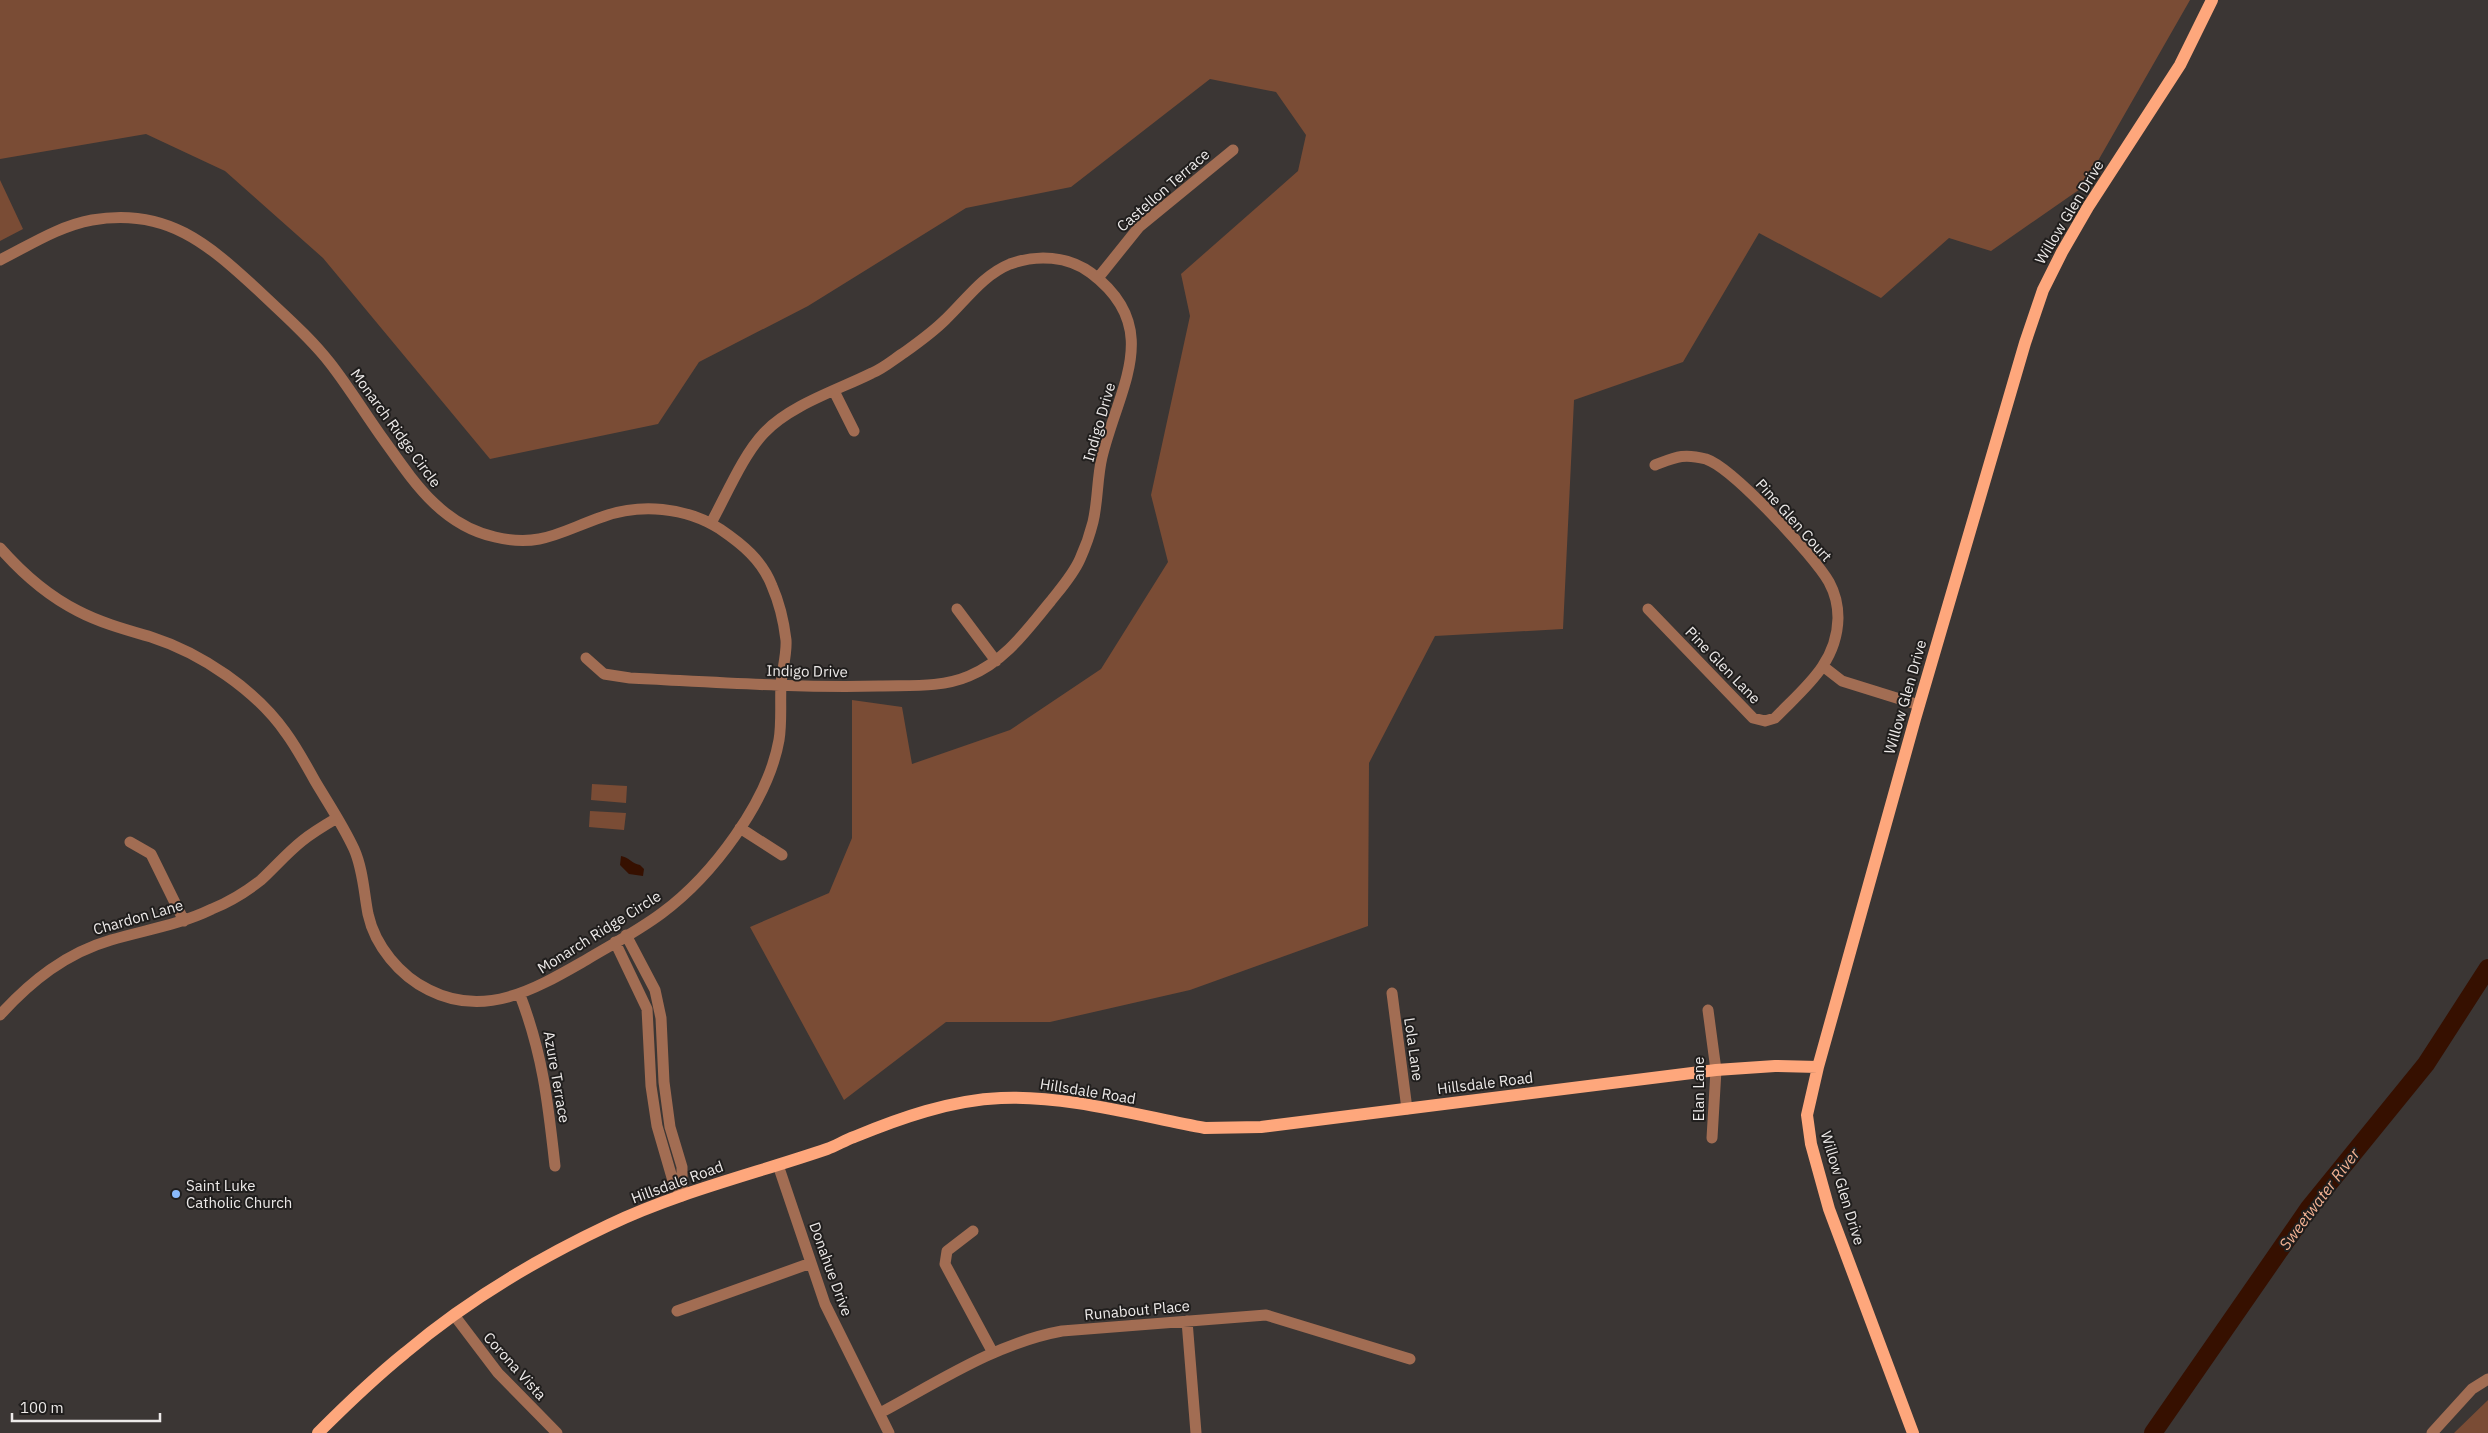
<svg xmlns="http://www.w3.org/2000/svg" width="2488" height="1433" font-family="'IBM Plex Sans',sans-serif">
	<style>
		.green { fill: #7a4c35 }
		.water { fill: #361000 }
		.lines { fill: none; stroke-linecap: round; stroke-linejoin: round }
		.river { stroke: #361000; stroke-width: 18 }
		.minor { stroke: #a26d53; stroke-width: 11 }
		.major { stroke: #fea77c; stroke-width: 12 }
		.poi-dot { fill: #8abafc; stroke: #201e1d; stroke-width: 2 }
		.labels { text-anchor: middle; dominant-baseline: central; stroke-width: 4; stroke-linejoin: round; paint-order: stroke }
		.street-label { font-size: 15px; fill: #edeae9; stroke: #201e1d }
		.poi-label { font-size: 15px; fill: #edeae9; stroke: #201e1d; text-anchor: start }
		.water-label { font-size: 16px; font-style: italic; fill: #f3b293; stroke: #201e1d }
	</style>
	<rect width="100%" height="100%" fill="#3b3634"/>
	<path class="green" d="M 0,0 L 2190,0 L 2083,187 L 1991,251 L 1949,238 L 1881,298 L 1759,233 L 1683,362 L 1574,400 L 1563,629 L 1435,636 L 1369,763 L 1368,926 L 1190,990 L 1050,1022 L 946,1022 L 844,1100 L 750,927 L 829,893 L 852,838 L 852,700 L 902,707 L 912,764 L 1010,730 L 1101,669 L 1168,562 L 1151,495 L 1190,316 L 1181,274 L 1298,171 L 1306,135 L 1276,92 L 1210,79 L 1071,187 L 966,208 L 808,306 L 699,362 L 658,424 L 490,459 L 323,258 L 225,171 L 146,134 L 0,159 Z
		M 0,180 L 23,229 L 0,241 Z
		M 592,784 L 627,786 L 626,803 L 591,800 Z
		M 590,811 L 626,813 L 624,830 L 589,827 Z
		M 2488,1400 L 2488,1433 L 2454,1433 Z"/>
	<path class="water" d="M 621,856 C 629,857 632,864 640,865 L 644,869 L 643,876 L 629,874 L 620,865 Z"/>
	<g class="lines">
		<path class="river" d="M 2153,1433 L 2309,1208 L 2426,1064 L 2488,968"/>
		<path class="minor" d="M 0,260 C 30,245 59,226 92,220 C 167,207 208,244 259,291 C 283,314 309,336 330,363 C 348,386 364,412 381,436 C 412,479 440,525 495,537 C 541,548 561,531 602,517 C 640,503 686,507 720,529 C 742,544 762,560 772,586 C 779,602 784,623 786,640 C 787,654 782,670 781,684 C 780,703 782,722 779,740 C 768,802 712,876 662,913 C 638,931 611,945 586,960 C 537,988 486,1019 429,990 C 400,976 375,946 368,914 C 364,893 363,869 354,849 C 343,825 328,803 315,781 C 306,765 297,748 286,733 C 256,690 201,653 151,637 C 127,630 101,623 78,611 C 48,596 22,573 0,548
			M 1098,278 L 1139,227 L 1233,150
			M 834,391 L 854,431
			M 957,609 L 996,661
			M 1648,609 L 1753,718 L 1765,721 L 1775,718 C 1804,688 1837,664 1838,618 C 1838,606 1835,593 1829,582 C 1814,556 1733,468 1706,459 C 1683,453 1676,457 1655,465
			M 586,658 L 604,674 L 630,678 C 713,682 796,688 879,686 C 909,685 941,688 969,676 C 1005,661 1026,631 1050,602 C 1061,588 1073,575 1080,559 C 1085,548 1090,534 1093,522 C 1098,501 1097,478 1102,457 C 1119,387 1164,328 1091,273 C 1068,256 1037,254 1010,264 C 983,275 966,300 946,319 C 934,331 919,342 905,352 C 894,359 884,368 872,373 C 838,390 790,405 764,433 C 743,455 726,496 711,523
			M 1824,667 L 1842,681 L 1919,705
			M 740,828 L 782,855
			M 130,842 L 151,854 L 184,921
			M 615,942 L 647,1009 L 651,1086 L 657,1126 L 673,1181 L 682,1196 L 682,1167 L 670,1127 L 664,1082 L 661,1018 L 655,990 L 626,935
			M 1392,993 L 1407,1109
			M 520,995 C 543,1055 548,1103 555,1166
			M 1708,1010 L 1716,1070 L 1712,1138
			M 0,1015 C 31,981 66,953 111,940 C 145,930 179,925 212,909 C 229,902 247,891 261,880 C 275,867 287,853 302,841 C 313,832 325,825 337,818
			M 778,1165 L 825,1304 L 889,1433
			M 973,1231 L 947,1251 L 945,1264 L 993,1353
			M 677,1311 L 811,1263
			M 454,1315 L 498,1373 L 557,1433
			M 1187,1321 L 1196,1433
			M 880,1413 C 938,1382 996,1343 1062,1331 L 1266,1315 L 1410,1359
			M 2432,1433 L 2472,1389 L 2488,1379"/>
		<path class="major" d="M 318,1433 C 346,1405 374,1378 405,1353 C 465,1302 537,1259 609,1225 C 678,1192 754,1174 827,1149 C 836,1146 845,1140 854,1137 C 900,1118 951,1100 1001,1098 C 1066,1095 1140,1116 1205,1128 L 1261,1127 L 1716,1070 L 1775,1066 L 1818,1067
			M 1913,1433 L 1829,1209 L 1811,1144 L 1807,1115 L 1818,1067 L 1915,719 L 2025,343 L 2043,290 L 2062,252 L 2088,207 L 2180,65 L 2212,0"/>
	</g>
	<circle class="poi-dot" cx="176" cy="1194" r="5"/>
	<g class="labels">
		<g class="street-label">
			<text transform="translate(1163 190) rotate(-41)">Castellon Terrace</text>
			<text transform="translate(2069 212) rotate(-59)">Willow Glen Drive</text>
			<text transform="translate(1099 422) rotate(-74)">Indigo Drive</text>
			<text transform="translate(396 428) rotate(54)">Monarch Ridge Circle</text>
			<text transform="translate(1794 520) rotate(48)">Pine Glen Court</text>
			<text transform="translate(1723 665) rotate(46)">Pine Glen Lane</text>
			<text transform="translate(807 671) rotate(1)">Indigo Drive</text>
			<text transform="translate(1905 697) rotate(-74)">Willow Glen Drive</text>
			<text transform="translate(138 917) rotate(-16)">Chardon Lane</text>
			<text transform="translate(599 932) rotate(-32)">Monarch Ridge Circle</text>
			<text transform="translate(1414 1049) rotate(82)">Lola Lane</text>
			<text transform="translate(557 1077) rotate(80)">Azure Terrace</text>
			<text transform="translate(1485 1083) rotate(-7)">Hillsdale Road</text>
			<text transform="translate(1698 1089) rotate(-90)">Elan Lane</text>
			<text transform="translate(1088 1091) rotate(9)">Hillsdale Road</text>
			<text transform="translate(677 1182) rotate(-20)">Hillsdale Road</text>
			<text transform="translate(1843 1188) rotate(73)">Willow Glen Drive</text>
			<text transform="translate(831 1269) rotate(70)">Donahue Drive</text>
			<text transform="translate(1137 1310) rotate(-5)">Runabout Place</text>
			<text transform="translate(515 1366) rotate(48)">Corona Vista</text>
		</g>
		<g class="poi-label">
			<text x="186" y="1185">Saint Luke<tspan x="186" dy="17">Catholic Church</tspan></text>
		</g>
		<g class="water-label">
			<text transform="translate(2319 1199) rotate(-53)">Sweetwater River</text>
		</g>
	</g>
	<path d="M12 1413v8h148v-8" fill="none" stroke="#edeae9" stroke-width="2.5"/>
	<text x="20" y="1413" font-size="15" fill="#edeae9" stroke="#201e1d" stroke-width="4" paint-order="stroke">100 m</text>
</svg>
